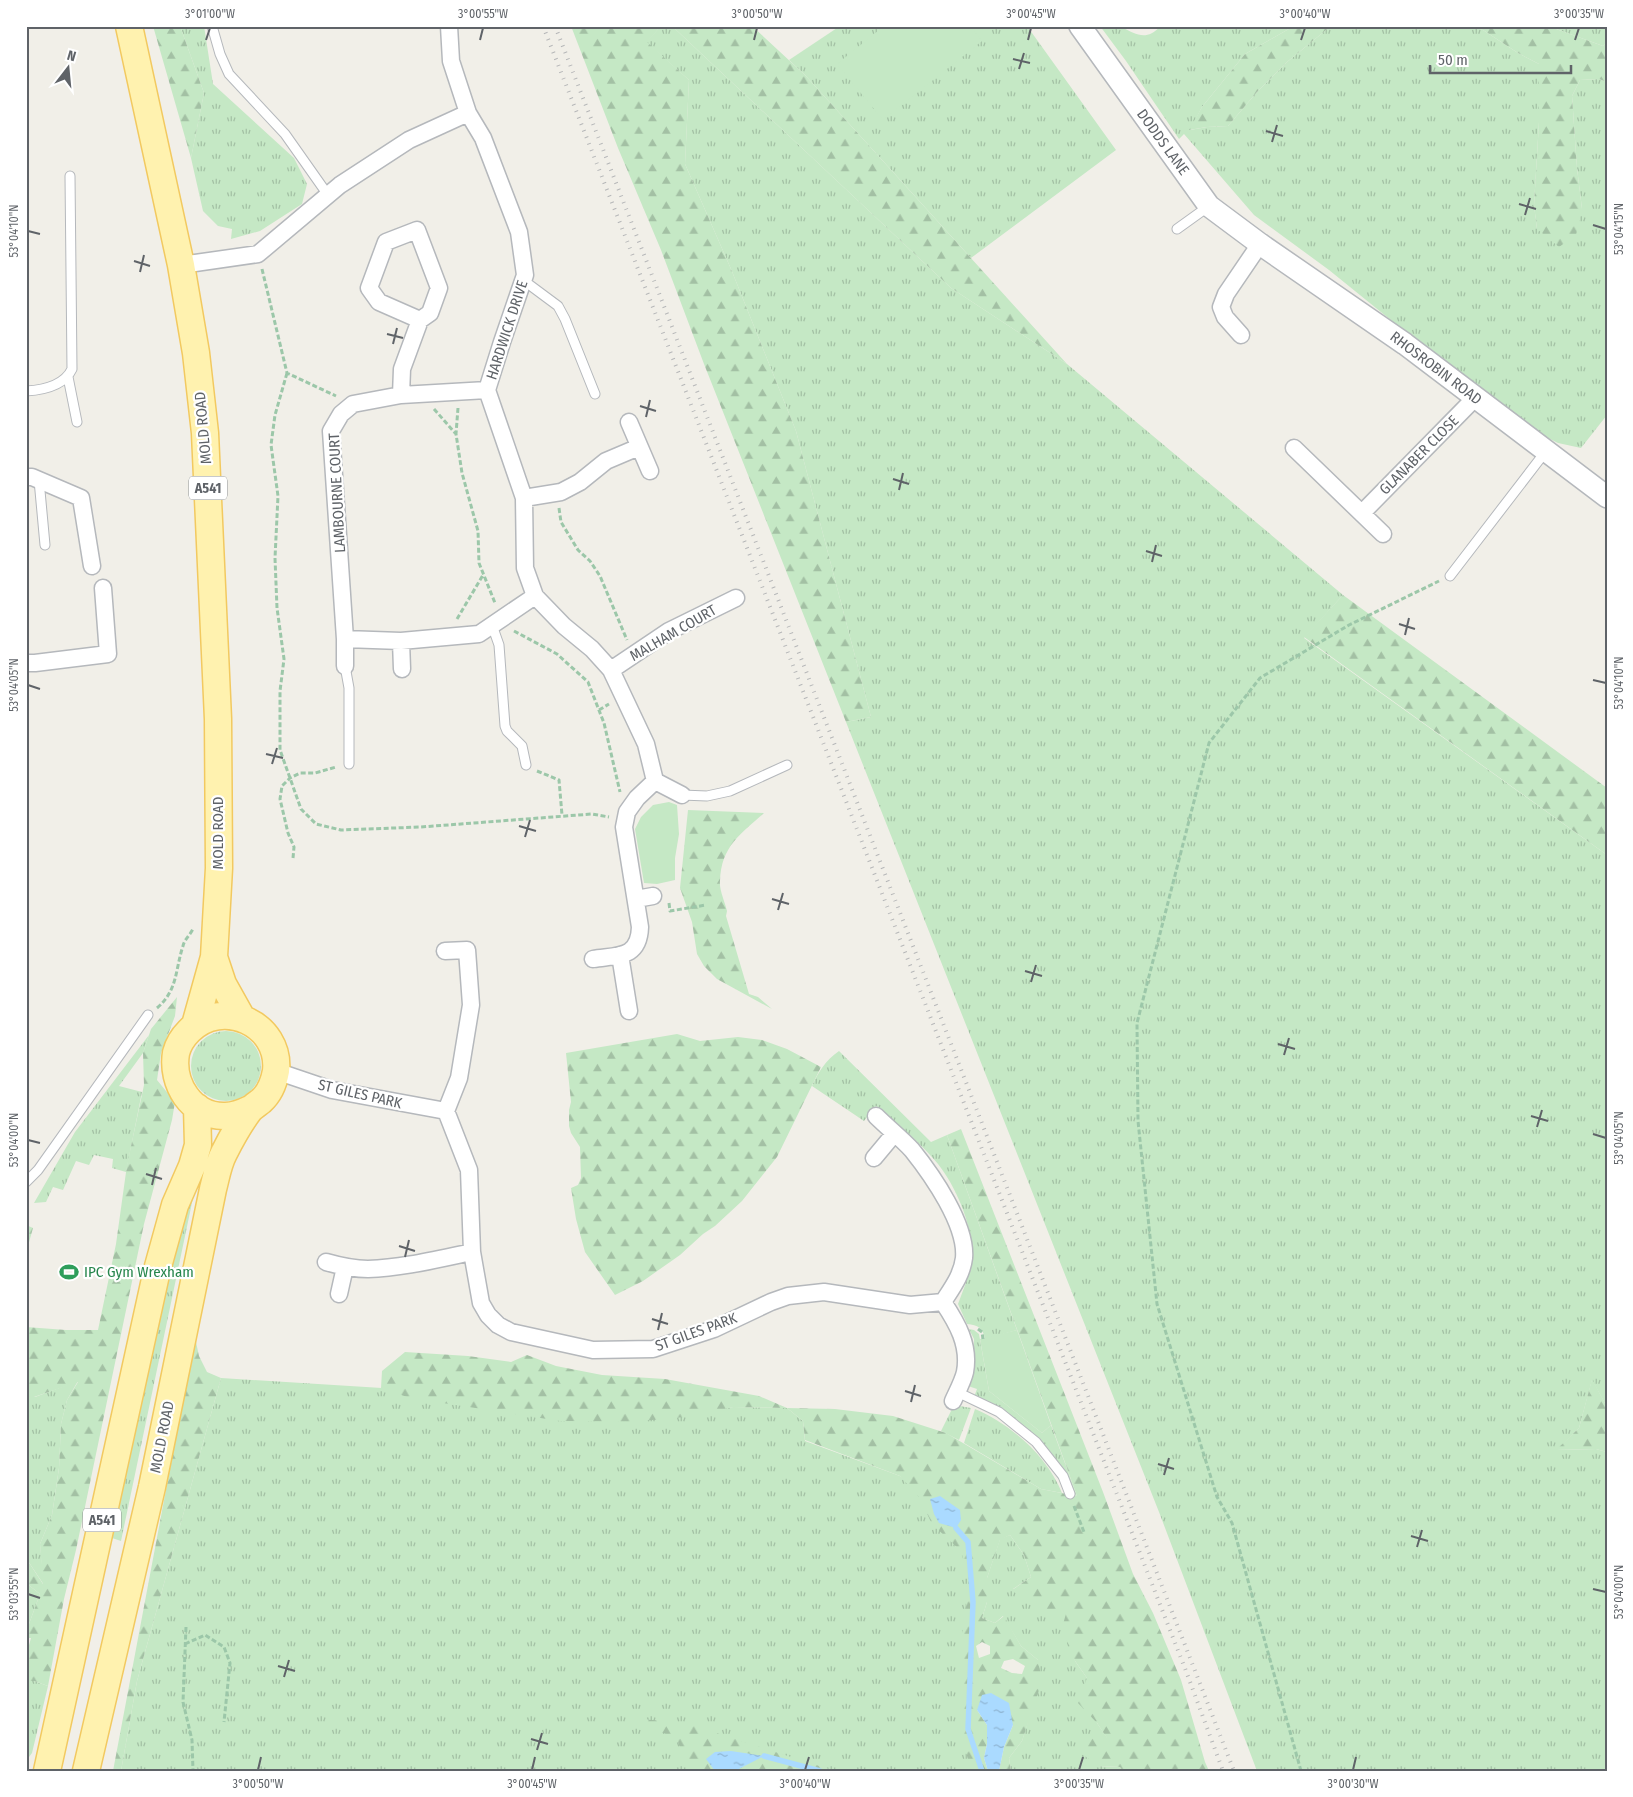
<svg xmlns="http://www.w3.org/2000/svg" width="1633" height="1797" font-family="'Fira Sans Condensed',sans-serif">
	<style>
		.grass { fill: url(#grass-tufts) }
		.forest { fill: url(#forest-firs); fill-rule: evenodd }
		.park { fill: #c5e8c5 }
		.water { fill: url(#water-ripples) }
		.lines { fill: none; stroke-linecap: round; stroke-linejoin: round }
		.stream { stroke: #aadaff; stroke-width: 5.5 }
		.service-casing { stroke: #b5b8bc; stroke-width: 11 }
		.minor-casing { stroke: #b5b8bc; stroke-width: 19 }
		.tertiary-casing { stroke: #b5b8bc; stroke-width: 24 }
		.primary-casing { stroke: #f2c960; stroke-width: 29 }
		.path { stroke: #9cc7a9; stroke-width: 3; stroke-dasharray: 5 2.5; stroke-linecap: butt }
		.service { stroke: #fff; stroke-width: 9 }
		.minor { stroke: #fff; stroke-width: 16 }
		.tertiary { stroke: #fff; stroke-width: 21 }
		.primary { stroke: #fff2af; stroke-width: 26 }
		.rail { stroke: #b6b7b8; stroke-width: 4; stroke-dasharray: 1 6; stroke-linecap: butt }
		.ticks { fill: none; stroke: #5f6368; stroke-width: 2 }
		.labels { text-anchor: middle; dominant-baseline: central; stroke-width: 4.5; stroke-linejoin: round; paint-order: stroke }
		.shield { fill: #fff; stroke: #8f9295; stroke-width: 1 }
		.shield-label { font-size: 14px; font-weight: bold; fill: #5f6368 }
		.street-label { font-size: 15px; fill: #5f6368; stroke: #fff }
		.leisure-label { font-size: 15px; fill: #27864d; stroke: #fff; text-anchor: start }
		.neatline { fill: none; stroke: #5f6368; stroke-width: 2 }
		.ticks-label { font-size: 12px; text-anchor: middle; fill: #5f6368 }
	</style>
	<defs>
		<pattern id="grass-tufts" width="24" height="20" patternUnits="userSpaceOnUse" patternTransform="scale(1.25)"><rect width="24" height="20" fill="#c5e8c5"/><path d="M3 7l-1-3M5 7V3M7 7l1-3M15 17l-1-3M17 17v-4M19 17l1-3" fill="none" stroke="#a3c0a4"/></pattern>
		<pattern id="forest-firs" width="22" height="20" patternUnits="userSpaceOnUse" patternTransform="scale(1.25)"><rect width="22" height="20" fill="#c5e8c5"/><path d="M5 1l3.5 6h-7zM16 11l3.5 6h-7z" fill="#a3c0a4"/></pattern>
		<pattern id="water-ripples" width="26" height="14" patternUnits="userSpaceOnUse" patternTransform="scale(1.25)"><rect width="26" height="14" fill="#aadaff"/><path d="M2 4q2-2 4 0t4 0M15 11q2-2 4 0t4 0" fill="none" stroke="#8eb4d2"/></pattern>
	</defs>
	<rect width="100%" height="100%" fill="#f1efe8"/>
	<path class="grass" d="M 180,26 L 204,26 L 213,84 L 294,158 L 307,184 L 302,204 L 260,231 L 231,239 L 232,229 L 218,226 L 203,211 L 191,158 L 204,93 Z
		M 661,26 L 672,26 L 951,288 L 1067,364 L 1343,595 L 1304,638 L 1607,855 L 1607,1407 L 1592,1380 L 1579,1428 L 1557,1450 L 1596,1449 L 1607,1452 L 1607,1771 L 1257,1771 L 1159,1512 L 846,722 L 871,717 L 796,431 L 731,269 L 685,164 L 689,80 L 646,42 Z
		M 840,26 L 1027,26 L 1116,150 L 971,258 L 805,75 L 789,60 Z
		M 1100,26 C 1106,26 1116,25 1121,27 C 1137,34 1145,42 1161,26 L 1294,26 L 1245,54 L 1202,107 L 1190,130 L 1207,127 L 1228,126 L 1257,92 L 1287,62 L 1331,26 L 1471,26 L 1483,30 L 1518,53 L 1539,64 L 1539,122 L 1534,205 L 1537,229 L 1582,209 L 1577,168 L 1572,96 L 1580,80 L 1599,79 L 1607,82 L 1607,415 L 1581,448 L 1558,443 L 1548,438 L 1460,376 L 1329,270 L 1254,215 L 1184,134 L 1179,139 L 1126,61 Z
		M 1548,26 L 1607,26 L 1607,43 L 1603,46 Z
		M191 1066a35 35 0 1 1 70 0a35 35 0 1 1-70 0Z
		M 149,1035 L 143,1053 L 119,1086 L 142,1092 L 126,1172 L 112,1168 L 113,1159 L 94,1155 L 89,1165 L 76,1161 L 63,1190 L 53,1187 L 46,1202 L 34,1203 L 75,1132 Z
		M 839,1051 L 931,1142 L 947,1135 L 1017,1330 L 985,1339 C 983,1328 978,1325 967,1324 L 958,1304 C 963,1290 969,1277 971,1263 C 976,1232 957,1188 938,1164 C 920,1142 897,1125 876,1106 L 864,1121 L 812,1086 C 819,1071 825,1061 839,1051 Z
		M 188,1197 L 193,1198 L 121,1541 L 106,1536 Z
		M 969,1329 L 974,1330 L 979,1334 L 989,1391 L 1042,1433 L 1051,1425 L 1077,1496 L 1073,1495 L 1038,1440 L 974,1397 L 977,1389 L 968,1386 L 973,1375 L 974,1339 Z
		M 221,1378 L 721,1409 L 733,1407 L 787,1408 L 803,1421 L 805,1441 L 900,1476 L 966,1518 L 973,1602 L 968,1729 L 982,1771 L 121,1771 L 137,1681 Z
		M 78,1381 L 67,1400 L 61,1424 L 59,1468 L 52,1515 L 40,1544 L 44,1585 L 26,1558 L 26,1397 L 35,1397 Z
		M 954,1405 L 971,1408 L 959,1440 L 941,1431 Z
		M 975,1409 C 1012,1425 1047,1456 1062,1493 L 1041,1489 L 964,1443 Z
		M 1010,1535 L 1024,1555 L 1031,1577 L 1013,1589 L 1068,1610 L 1075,1661 L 1087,1678 L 1097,1723 L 1108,1739 L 1098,1766 L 1120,1767 L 1123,1771 L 1011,1771 L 1009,1758 L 1022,1741 L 1027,1725 L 1038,1660 L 1021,1646 L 1003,1616 L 995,1623 L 982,1618 L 987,1602 L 987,1578 L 1000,1539 Z
		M 26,1583 L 40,1594 L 26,1632 Z
		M 26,1681 L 34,1681 L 48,1686 L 32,1753 L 26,1761 Z"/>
	<path class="forest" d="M 153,26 L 180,26 L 204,93 L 191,158 Z
		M 571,26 L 661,26 L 647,42 L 689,80 L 685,164 L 731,269 L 796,431 L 871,717 L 846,722 L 704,364 L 661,250 L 618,148 Z
		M 672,26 L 752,26 L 805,75 L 1067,364 L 951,288 Z
		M 1294,26 L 1331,26 L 1287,62 L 1257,92 L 1228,126 L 1207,127 L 1189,130 L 1202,107 L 1245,54 Z
		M 1471,26 L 1548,26 L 1603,46 L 1607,43 L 1607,82 L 1599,79 L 1580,80 L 1572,96 L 1577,168 L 1582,209 L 1576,235 L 1559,247 L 1537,229 L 1534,205 L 1539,122 L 1539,64 L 1518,53 L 1483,30 Z
		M 1343,595 L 1607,788 L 1607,855 L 1304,637 Z
		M 688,810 L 764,813 C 741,834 721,846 720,881 C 719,890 725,902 727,911 L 726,916 L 749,994 L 758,997 L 772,1009 L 717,979 L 704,966 L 697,954 L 692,922 L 680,888 Z
		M 177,997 L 175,1016 L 161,1053 L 157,1080 L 175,1102 L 172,1120 L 144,1224 L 76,1550 L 64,1599 L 48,1686 L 34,1681 L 26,1681 L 26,1656 L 31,1638 L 26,1638 L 26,1632 L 40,1594 L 26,1583 L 26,1558 L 43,1584 L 40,1544 L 52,1515 L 59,1468 L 61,1424 L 67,1400 L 78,1382 L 34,1397 L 26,1397 L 26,1327 L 66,1330 L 98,1330 L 116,1244 L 127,1165 L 144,1085 L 143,1053 L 151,1029 Z
		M 677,1034 L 700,1041 L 738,1037 L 762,1040 L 787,1049 L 821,1067 L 777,1157 L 742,1201 L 715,1226 L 703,1234 L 680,1255 L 643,1281 L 615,1295 L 585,1252 L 576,1219 L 571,1188 L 578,1185 L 581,1178 L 580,1147 L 571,1133 L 569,1126 L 569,1110 L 571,1102 L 566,1053 Z
		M 961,1129 L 1103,1492 L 1133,1574 L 1153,1613 L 1181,1680 L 1205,1762 L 1209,1771 L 1123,1771 L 1120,1767 L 1098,1766 L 1081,1753 L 1082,1736 L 1107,1738 L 1097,1723 L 1078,1703 L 1087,1678 L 1075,1661 L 1062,1628 L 1067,1610 L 1039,1612 L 1012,1590 L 1031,1577 L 1024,1555 L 1010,1535 L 1000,1540 L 987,1578 L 987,1602 L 982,1618 L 995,1623 L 1004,1616 L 1021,1646 L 1038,1660 L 1042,1681 L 1022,1741 L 1009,1758 L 1011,1771 L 999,1771 L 1004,1747 L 1013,1725 L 977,1710 L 987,1725 L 987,1744 L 984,1758 L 988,1771 L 971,1771 L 961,1733 L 960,1675 L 962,1634 L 969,1580 L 961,1551 L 932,1524 L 919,1497 L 900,1476 L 805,1440 L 803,1421 L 787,1408 L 733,1407 L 696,1416 L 630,1422 L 560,1421 L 410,1398 L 381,1388 L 382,1371 L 405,1352 L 468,1356 L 511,1362 L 527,1355 L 556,1366 L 602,1375 L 665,1379 L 759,1396 L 787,1408 L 835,1409 L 893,1416 L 946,1433 L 1041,1489 L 1077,1496 L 947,1135 ZM 982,1642 L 990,1646 L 990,1654 L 979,1658 L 976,1646 ZM 1013,1659 L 1025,1666 L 1022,1674 L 1012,1673 L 1001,1668 L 1004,1661 Z
		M 26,1225 L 33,1228 L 26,1253 Z
		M 196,1342 L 199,1356 L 207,1372 L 221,1378 L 137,1681 L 121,1771 L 113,1771 L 188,1373 Z
		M 1592,1379 L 1607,1407 L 1607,1452 L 1596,1449 L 1556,1450 L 1579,1428 Z
		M 630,1718 L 685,1723 L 835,1771 L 735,1771 L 763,1756 L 731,1751 L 715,1752 L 712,1768 L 715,1771 L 688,1771 L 677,1739 Z"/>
	<path class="park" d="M 884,26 L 970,26 L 982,41 L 883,120 L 837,64 Z
		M 669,802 L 677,805 L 679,834 L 675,858 L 675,880 L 657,884 L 644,883 L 635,829 L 641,817 L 653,805 Z
		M 1017,1330 L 1051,1425 L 1042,1433 L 989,1391 L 980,1339 Z"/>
	<path class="water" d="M 940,1496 L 960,1510 L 961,1520 L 956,1528 L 939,1523 L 934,1514 L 930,1499 Z
		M 991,1693 L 1009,1703 L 1013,1725 L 1004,1747 L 999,1771 L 988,1771 L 984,1758 L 987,1744 L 987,1725 L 977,1710 L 982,1695 Z
		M 731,1751 L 764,1756 L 735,1771 L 715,1771 L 706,1759 L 715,1752 Z"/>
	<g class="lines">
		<path class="stream" d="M 956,1528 L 968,1542 L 973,1602 L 968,1729 L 982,1771
			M 764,1756 L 820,1771"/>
		<g class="service-casing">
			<path id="service" d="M 212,26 L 220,54 L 229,74 L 285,134 L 328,195
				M 1177,229 L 1209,206
				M 523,280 L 558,306 L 565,319 L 595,394
				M 68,377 L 77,422
				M 26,391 C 43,390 64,386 72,369 L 70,176
				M 39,480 L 45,545
				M 1450,576 L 1546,451
				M 492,625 L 499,645 L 505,726 L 507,731 L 522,746 L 526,765
				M 345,666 L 349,688 L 349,764
				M 682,795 L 707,796 L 730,791 L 787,765
				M 26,1182 L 38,1170 L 148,1015
				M 957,1392 L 999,1412 L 1036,1442 L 1063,1476 L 1070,1494"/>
		</g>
		<g class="minor-casing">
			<path id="minor" d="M 449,26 L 451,61 L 468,113
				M 181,265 L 258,254 L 340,185 L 409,140 L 468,113 L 483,138 L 519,232 L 525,275 L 502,342 L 487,390 L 524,498 L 525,568 L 535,596 L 564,626 L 592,649 L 611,670 L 646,744 L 655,781
				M 1241,335 L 1225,317 L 1221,307 L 1226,294 L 1260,244
				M 487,390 L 401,395 L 353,404 L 341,414 L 331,431 L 345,639 L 401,641 L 479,634 L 535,596
				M 401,395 L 402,369 L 420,320 L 379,302 L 369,288 L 386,242 L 417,230 L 439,288 L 430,313 L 420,320
				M 629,422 L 650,471
				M 1294,448 L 1383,534
				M 26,477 L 32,477 L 81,498 L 92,566
				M 524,498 L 561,492 L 580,482 L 606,461 L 639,447
				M 1362,513 L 1475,398
				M 345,639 L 345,666
				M 401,641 L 402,669
				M 26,663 L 35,663 L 108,654 L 103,588
				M 611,670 L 669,631 L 736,598
				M 655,781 L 682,795
				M 636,899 L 653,896
				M 620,955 L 629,1011
				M 593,959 C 617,955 639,959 640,927 L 624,827 L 627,812 L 637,798 L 655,781
				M 276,1071 L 332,1090 L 446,1111 L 459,1078 L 471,1005 L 467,950 L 445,951
				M 446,1111 L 469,1170 L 472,1252 L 481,1303 L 488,1315 L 498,1325 L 511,1332 L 593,1350 L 653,1349 L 714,1329 L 771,1302 L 788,1296 L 824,1292 L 910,1305 L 943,1302 C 952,1288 962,1275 964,1258 C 967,1225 932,1175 912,1150 C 901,1138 887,1127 876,1116
				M 874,1158 L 894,1134
				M 326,1262 C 340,1266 354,1269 368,1269 C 403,1268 438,1259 472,1252
				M 339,1294 L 345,1267
				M 943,1302 C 957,1323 970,1345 965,1372 C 963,1381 957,1392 953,1401"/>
		</g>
		<g class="tertiary-casing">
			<path id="tertiary" d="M 1080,26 L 1209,206 L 1260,244 L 1405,344 L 1607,497"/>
		</g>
		<g class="primary-casing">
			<path id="primary" d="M 129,26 L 181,265 L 196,353 L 205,433 L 218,719 L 219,868 L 214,957 L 195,1025
				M 214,957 L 223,984 L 242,1018
				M 47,1771 L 157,1270 L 175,1205 L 192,1166 L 198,1145 L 197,1107
				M 86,1771 L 152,1487 L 213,1189 C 216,1178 218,1164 224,1153 C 231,1139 240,1123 249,1111 C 252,1107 257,1104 261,1101 C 269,1094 274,1082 276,1071 C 281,1024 222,997 189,1031 C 183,1037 178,1045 176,1053 C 171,1083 191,1117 225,1116 C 234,1116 242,1113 250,1109"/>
		</g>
		<path class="path" d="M 262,269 L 287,373 L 336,396
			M 287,373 L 275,415 L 271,445 L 278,496 L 275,558 L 277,608 L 284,659 L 280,691 L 280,750 L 301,809 L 316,824 L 341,830 L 421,827 L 592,814 L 609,817
			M 458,408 L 456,434 L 462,473 L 478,531 L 479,563 L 495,603
			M 434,409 L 456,434
			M 559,508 L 561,522 L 578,550 L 590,561 L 600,576 L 627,640
			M 457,619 L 483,575
			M 514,631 L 557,654 L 588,682 L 604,723 L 620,792
			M 599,710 L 609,704
			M 537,771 L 559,780 L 562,815
			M 293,858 L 294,847 L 288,833 L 280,799 L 282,786 L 290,778 L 300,773 L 315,773 L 336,767
			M 669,903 L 670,911 L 706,905
			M 157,1008 C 178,990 175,970 183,946 C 184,940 190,935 193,929
			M 978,1329 L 982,1332 L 983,1339
			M 1074,1506 L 1084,1532
			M 186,1627 L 183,1702 L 192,1740 L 193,1771
			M 185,1644 L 205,1635 L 224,1647 L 230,1663 L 224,1722
			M 1301,1771 L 1232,1523 L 1217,1497 L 1157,1304 L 1138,1121 L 1137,1023 L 1209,743 L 1260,678 L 1349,625 L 1439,581"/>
		<use href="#service" class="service"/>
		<use href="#minor" class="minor"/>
		<use href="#tertiary" class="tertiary"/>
		<use href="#primary" class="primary"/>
		<path class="rail" d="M 543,26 L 1186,1671 L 1223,1771
			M 555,26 L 1234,1771"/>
	</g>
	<path class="ticks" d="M 206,40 L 210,28M 480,40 L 483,28M 754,40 L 757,28M 1028,40 L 1031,28M 1301,40 L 1305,28M 1575,40 L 1579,28M 1013,59 L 1030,63M 1019,69 L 1024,53M 1266,131 L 1283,136M 1272,142 L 1277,125M 1519,204 L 1536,209M 1525,215 L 1530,198M 1593,225 L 1606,229M 28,231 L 40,234M 134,261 L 150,266M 140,272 L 144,255M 387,334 L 403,338M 393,344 L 397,328M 640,406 L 656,411M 646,417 L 650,400M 893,479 L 909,484M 899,490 L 903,473M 1146,551 L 1162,556M 1152,562 L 1156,545M 1399,624 L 1415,629M 1405,635 L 1409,618M 1593,680 L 1606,683M 28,685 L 40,689M 266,754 L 283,758M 272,764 L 277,748M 519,826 L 536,831M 525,837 L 530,820M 772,899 L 789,904M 778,910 L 783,893M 1025,971 L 1042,976M 1031,982 L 1036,965M 1278,1044 L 1295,1049M 1284,1055 L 1289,1038M 1531,1116 L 1548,1121M 1537,1127 L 1542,1110M 1593,1134 L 1606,1138M 28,1140 L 40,1143M 146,1174 L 162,1179M 152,1185 L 156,1168M 399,1246 L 415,1251M 405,1257 L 409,1240M 652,1319 L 668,1324M 658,1330 L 662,1313M 905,1391 L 921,1396M 911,1402 L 915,1385M 1158,1464 L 1174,1469M 1164,1475 L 1169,1458M 1411,1536 L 1428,1541M 1417,1547 L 1422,1530M 1593,1589 L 1606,1592M 28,1594 L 40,1598M 278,1666 L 295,1671M 284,1677 L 289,1660M 531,1739 L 548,1744M 537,1750 L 542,1733M 258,1770 L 261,1757M 532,1770 L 535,1757M 805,1770 L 809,1757M 1079,1770 L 1083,1757M 1353,1770 L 1356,1757"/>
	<defs>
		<g id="stadium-bare" transform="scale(1.5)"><path d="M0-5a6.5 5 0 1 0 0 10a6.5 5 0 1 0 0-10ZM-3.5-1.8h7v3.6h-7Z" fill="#2e9e5b" stroke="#fff" stroke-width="2.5" paint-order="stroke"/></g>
	</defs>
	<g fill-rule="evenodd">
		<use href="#stadium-bare" x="69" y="1272"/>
	</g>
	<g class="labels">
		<g class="shield">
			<rect x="189" y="476.5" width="38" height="23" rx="4"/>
			<rect x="83" y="1508.5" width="38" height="23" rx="4"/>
		</g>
		<g class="shield-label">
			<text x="208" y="488">A541</text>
			<text x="102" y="1520">A541</text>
		</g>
		<g class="street-label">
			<text transform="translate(1163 142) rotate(54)">DODDS LANE</text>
			<text transform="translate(507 330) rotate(-72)">HARDWICK DRIVE</text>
			<text transform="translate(1436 368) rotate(37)">RHOSROBIN ROAD</text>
			<text transform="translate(203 428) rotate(-95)">MOLD ROAD</text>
			<text transform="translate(1419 455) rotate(-45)">GLANABER CLOSE</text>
			<text transform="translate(337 493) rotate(-93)">LAMBOURNE COURT</text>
			<text transform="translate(673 633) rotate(-30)">MALHAM COURT</text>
			<text transform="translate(218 833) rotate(-90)">MOLD ROAD</text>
			<text transform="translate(360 1094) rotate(13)">ST GILES PARK</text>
			<text transform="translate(696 1332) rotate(-20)">ST GILES PARK</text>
			<text transform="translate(162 1437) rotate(-79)">MOLD ROAD</text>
		</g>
		<g class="leisure-label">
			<text x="84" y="1272">IPC Gym Wrexham</text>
		</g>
	</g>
	<rect width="1633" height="1797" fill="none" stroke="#ffffff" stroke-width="55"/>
	<g transform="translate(68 68) rotate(16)" stroke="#ffffff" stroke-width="4" paint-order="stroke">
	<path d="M0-4L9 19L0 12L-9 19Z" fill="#5f6368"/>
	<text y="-8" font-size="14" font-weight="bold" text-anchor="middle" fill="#5f6368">N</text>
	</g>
	<path d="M1430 65v8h141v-8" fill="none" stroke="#5f6368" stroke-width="2.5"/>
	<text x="1438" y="65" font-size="15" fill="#5f6368" stroke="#ffffff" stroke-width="4" paint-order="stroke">50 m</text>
	<rect x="28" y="28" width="1578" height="1742" class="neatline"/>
	<g class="ticks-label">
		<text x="210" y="18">3°01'00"W</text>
		<text x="483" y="18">3°00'55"W</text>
		<text x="757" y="18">3°00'50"W</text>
		<text x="1031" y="18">3°00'45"W</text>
		<text x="1305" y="18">3°00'40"W</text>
		<text x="1579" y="18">3°00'35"W</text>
		<text transform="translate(1619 229) rotate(-90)" y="4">53°04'15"N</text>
		<text transform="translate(14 231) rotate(-90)" y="4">53°04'10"N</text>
		<text transform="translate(1619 683) rotate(-90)" y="4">53°04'10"N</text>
		<text transform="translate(14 685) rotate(-90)" y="4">53°04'05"N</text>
		<text transform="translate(1619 1138) rotate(-90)" y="4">53°04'05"N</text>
		<text transform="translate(14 1140) rotate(-90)" y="4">53°04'00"N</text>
		<text transform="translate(1619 1592) rotate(-90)" y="4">53°04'00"N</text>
		<text transform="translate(14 1594) rotate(-90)" y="4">53°03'55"N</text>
		<text x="258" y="1788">3°00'50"W</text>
		<text x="532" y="1788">3°00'45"W</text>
		<text x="805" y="1788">3°00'40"W</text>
		<text x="1079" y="1788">3°00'35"W</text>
		<text x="1353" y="1788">3°00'30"W</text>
	</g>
</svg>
